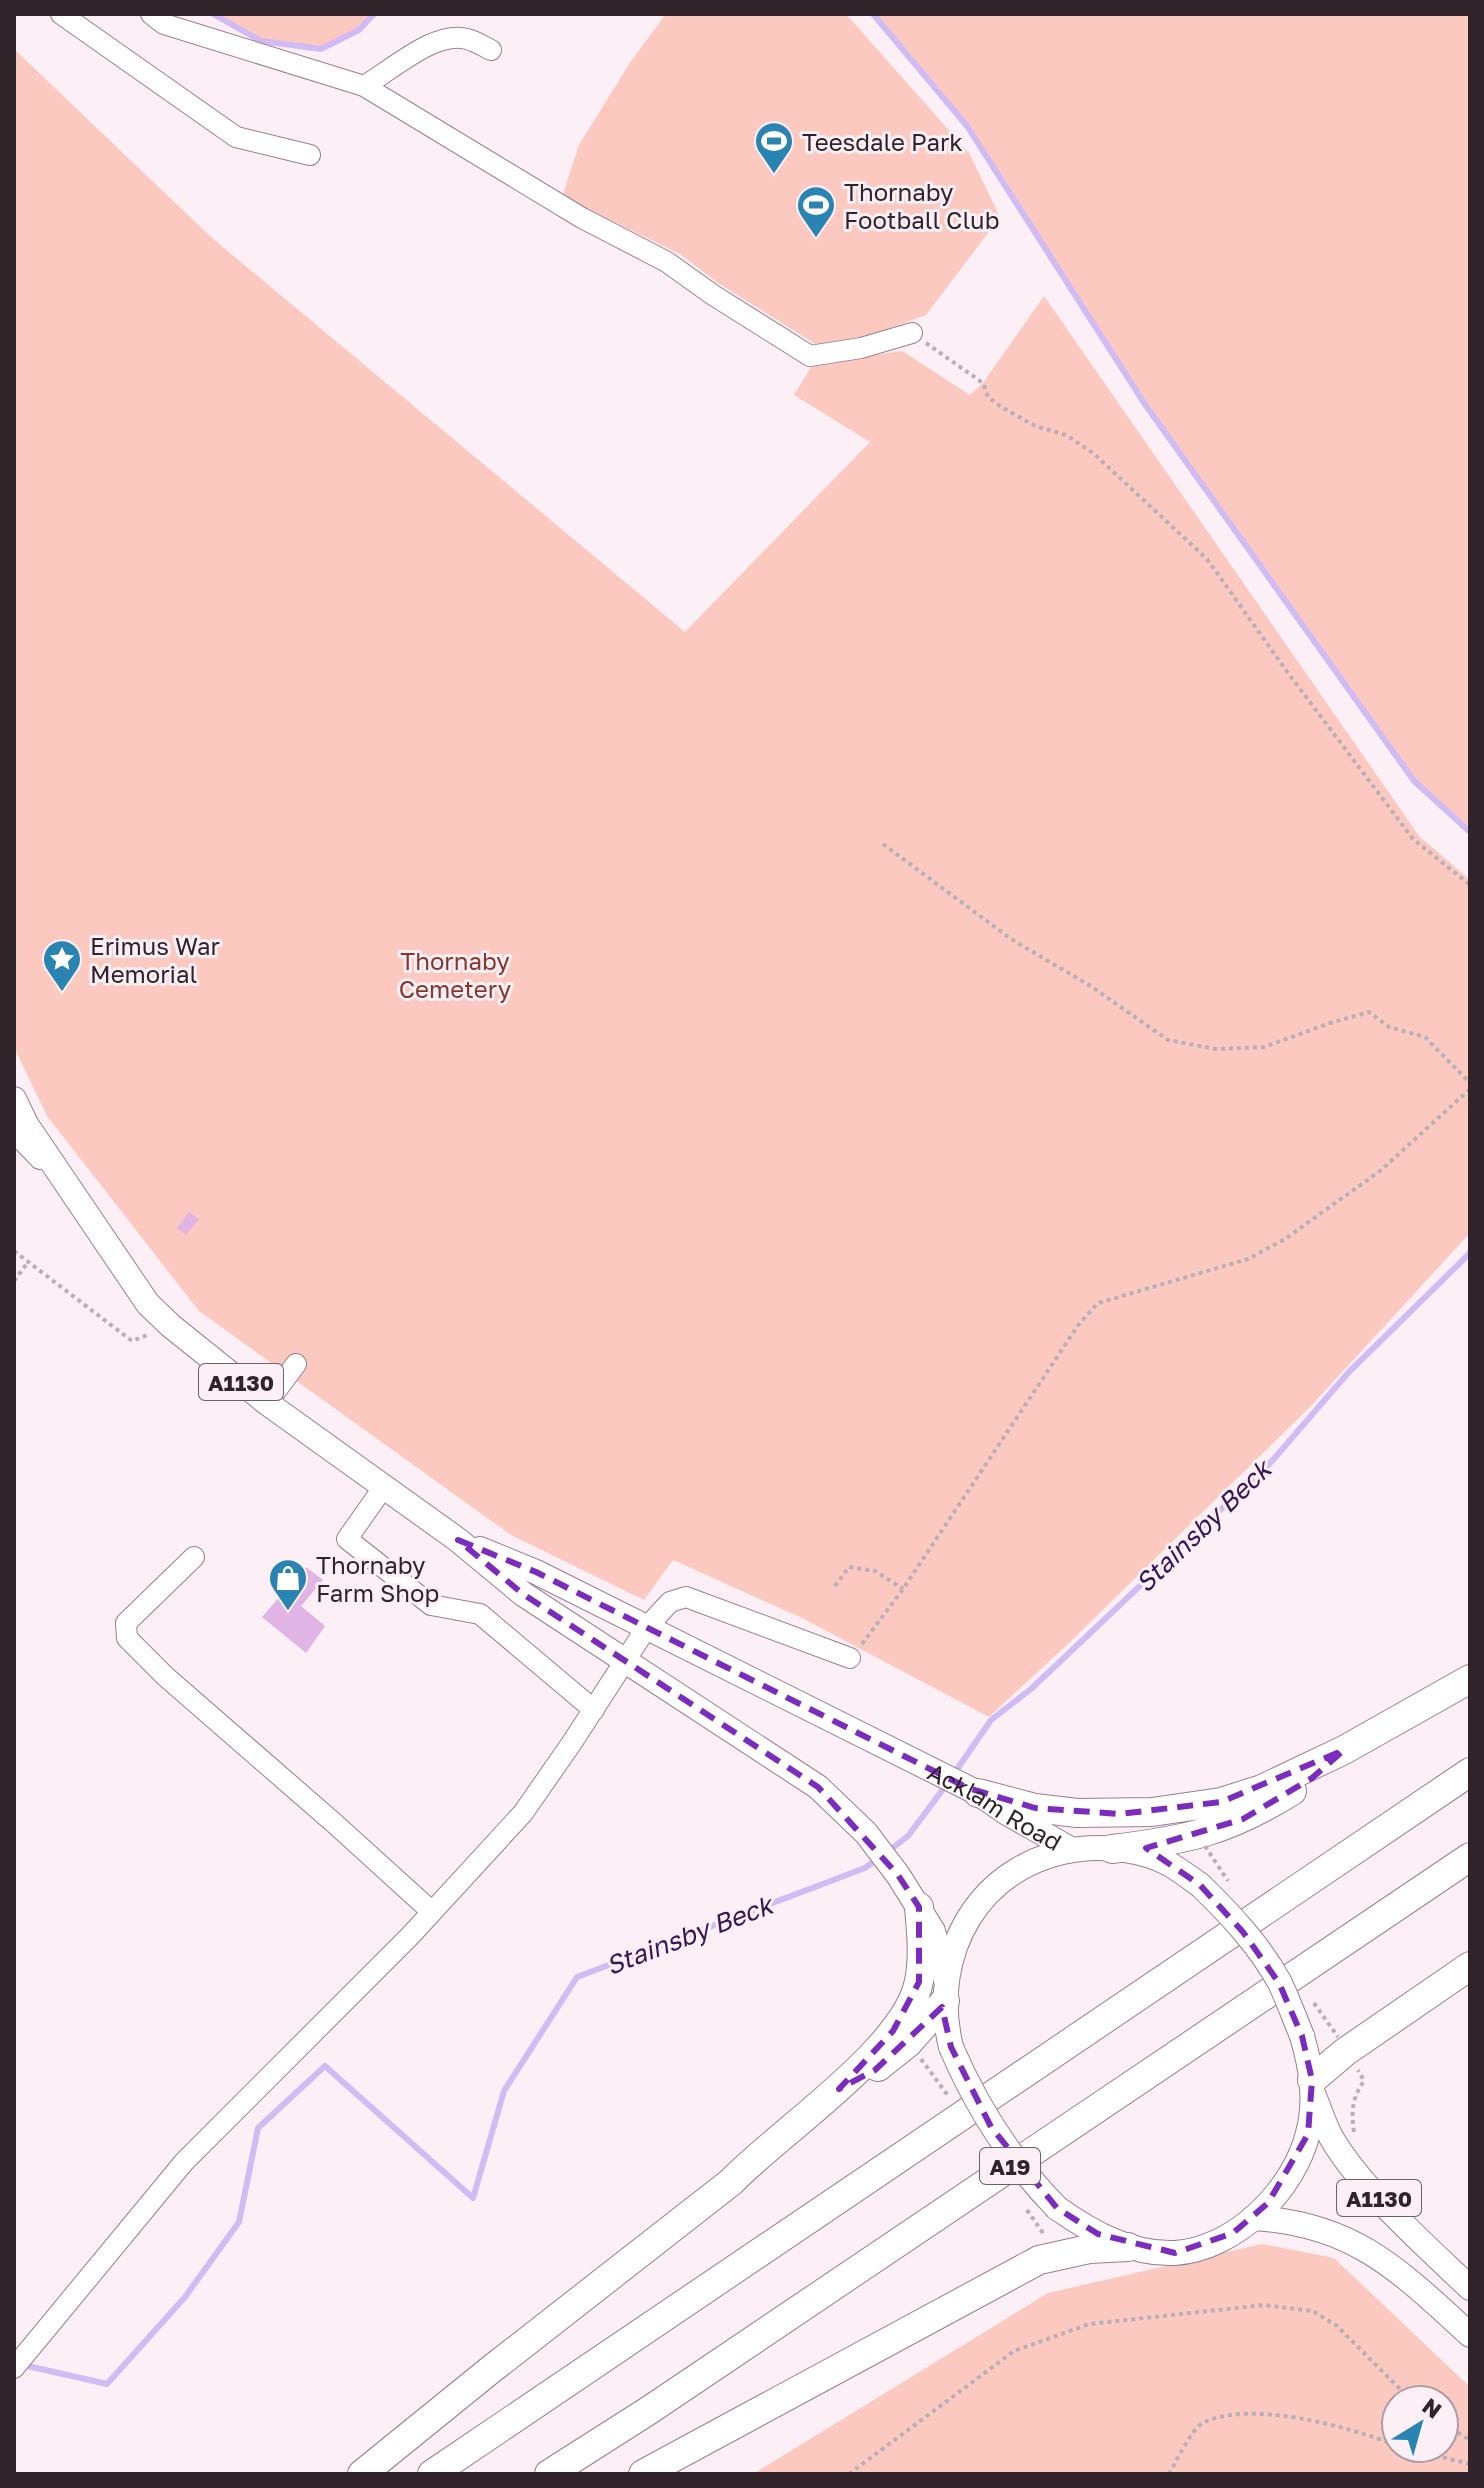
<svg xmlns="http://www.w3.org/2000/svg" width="1484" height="2488" font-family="'Golos Text',sans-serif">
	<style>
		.green { fill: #fbc9c0; fill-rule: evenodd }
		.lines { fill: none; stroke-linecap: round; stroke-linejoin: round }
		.stream { stroke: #d1bbf4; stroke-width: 6 }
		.building { fill: #e0b4e4 }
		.minor-casing { stroke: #9b7e8d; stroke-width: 22 }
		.major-casing { stroke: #9b7e8d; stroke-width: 26 }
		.highway-casing { stroke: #9b7e8d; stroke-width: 30 }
		.path { stroke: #bbafb5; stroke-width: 4; stroke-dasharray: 4 4; stroke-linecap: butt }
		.minor { stroke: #fff; stroke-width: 20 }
		.major { stroke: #fff; stroke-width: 24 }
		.highway { stroke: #fff; stroke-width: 28 }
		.major-bridge-casing { stroke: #9b7e8d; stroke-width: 26; stroke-linecap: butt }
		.path-bridge { stroke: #bbafb5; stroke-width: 4; stroke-dasharray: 4 4; stroke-linecap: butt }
		.major-bridge { stroke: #fff; stroke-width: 24 }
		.marked { fill: none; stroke: #7b2cbf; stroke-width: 6; stroke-dasharray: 16 10; stroke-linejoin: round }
		.labels { text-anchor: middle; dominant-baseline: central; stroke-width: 6; stroke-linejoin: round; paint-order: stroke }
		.shield { fill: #fceff6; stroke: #6d6167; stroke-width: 2 }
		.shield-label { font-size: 22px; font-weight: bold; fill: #30242a }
		.poi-label { font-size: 24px; fill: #30242a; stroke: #fceff6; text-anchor: start }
		.park-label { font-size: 24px; fill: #86372c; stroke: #fceff6 }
		.street-label { font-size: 24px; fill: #30242a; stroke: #fceff6 }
		.water-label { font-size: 26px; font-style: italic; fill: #361657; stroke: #fceff6 }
	</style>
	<rect width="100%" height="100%" fill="#fceff6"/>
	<path class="green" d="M 213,14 L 374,14 L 359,30 L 321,49 L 261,41 Z
		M 666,14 L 846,14 L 969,153 L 1000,217 L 926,315 L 849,343 L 820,347 L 718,283 L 680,254 L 562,197 L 579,145 L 631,61 Z
		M 873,14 L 1470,14 L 1470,832 L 1414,781 L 1144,403 L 967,126 Z
		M 14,49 L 212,238 L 685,632 L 870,442 L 794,395 L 813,364 L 902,351 L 970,395 L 983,383 L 1044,296 L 1419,836 L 1470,880 L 1470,1233 L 1310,1407 L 1072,1640 L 989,1717 L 802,1618 L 673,1560 L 644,1600 L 511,1535 L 199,1311 L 47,1116 L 14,1047 Z
		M 1262,2244 L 1334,2258 L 1470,2387 L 1470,2474 L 753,2474 L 1048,2293 ZM 1396,2400 L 1444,2400 L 1444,2448 L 1396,2448 Z"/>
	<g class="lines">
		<path class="stream" d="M 213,14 L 261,41 L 321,49 L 359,30 L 374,14
			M 873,14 L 967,126 L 1144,403 L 1414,781 L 1470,832
			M 953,1775 L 991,1720 L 1031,1689 L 1272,1461 L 1348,1373 L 1470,1253
			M 886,1853 L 908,1836 L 947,1784
			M 23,2365 L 107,2384 L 185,2297 L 239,2222 L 258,2128 L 325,2066 L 473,2198 L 504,2091 L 577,1977 L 865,1868 L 877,1859"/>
	</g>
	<path class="building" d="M 189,1212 L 199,1219 L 186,1235 L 177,1228 Z
		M 306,1567 L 323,1580 L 301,1606 L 325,1626 L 306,1653 L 262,1617 Z"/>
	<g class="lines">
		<g class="minor-casing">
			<path id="minor" d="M 61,14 L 236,137 L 310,155
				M 151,14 L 164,24 L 364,86 L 582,218 L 667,262 L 713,295 L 810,356 L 861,348 L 912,333
				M 364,86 C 392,70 435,30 467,39 C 475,41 483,46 491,50
				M 14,1132 L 40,1159
				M 267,1403 L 296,1364
				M 383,1488 L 347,1539 L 431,1605 L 480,1614 L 594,1710
				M 194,1557 L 126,1623 L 127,1638 L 165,1676 L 334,1823 L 431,1911
				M 14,2368 L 184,2162 L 410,1936 L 523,1813 L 571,1744 L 647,1627 L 670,1602 L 686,1597 L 850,1658"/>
		</g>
		<g class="major-casing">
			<g id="major">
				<path d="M 14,1099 L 26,1124 L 148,1304 L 171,1326 L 267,1403 L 458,1540 L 523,1594 L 818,1787 L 866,1833 L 898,1875 L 933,1931 L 946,1980"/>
				<path id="s1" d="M 480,1549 L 536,1572 L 978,1793 L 1007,1813 L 1072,1850"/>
				<path d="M 951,2047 C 928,1953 980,1861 1080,1849 C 1108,1846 1144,1850 1169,1864 C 1180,1870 1190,1878 1200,1885"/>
				<path d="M 1314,2096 C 1320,2110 1324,2124 1331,2137 C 1360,2188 1427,2247 1470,2288"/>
				<path d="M 1057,2208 C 1091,2232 1131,2255 1175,2253 C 1236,2249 1294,2190 1308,2133 C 1317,2100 1311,2067 1302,2036"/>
				<path d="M 1253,2218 C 1354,2223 1400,2271 1470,2335"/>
			</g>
		</g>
		<g class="highway-casing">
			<path id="highway" d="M 978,1793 L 1035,1808 L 1077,1813 L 1152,1812 L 1221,1802 L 1262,1789 L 1344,1750 L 1470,1679
				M 1112,1849 C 1187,1840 1226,1832 1292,1791
				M 878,2067 L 908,2043 L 945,2001
				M 1312,2080 L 1345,2052 L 1470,1966
				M 362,2474 L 489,2371 L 731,2182 C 779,2132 907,2048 919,1981 C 924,1957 921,1931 919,1907
				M 432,2474 L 1470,1772
				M 549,2474 L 648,2411 L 1470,1857
				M 643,2474 L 1039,2260 L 1089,2249 L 1128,2247"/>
		</g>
		<path class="path" d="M 926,343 L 983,383 L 988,397 L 1000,406 L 1035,426 L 1066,435 L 1093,453 L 1207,559 L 1288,673 L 1413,839 L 1470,885
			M 883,844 L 1011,939 L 1089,985 L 1168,1040 L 1216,1049 L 1264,1047 L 1330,1023 L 1369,1012 L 1389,1027 L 1425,1037 L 1470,1083
			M 14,1251 L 132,1341 L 150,1334
			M 14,1281 L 28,1262
			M 835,1586 L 849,1567 L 875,1571 L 903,1589
			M 862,1644 L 903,1589 L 1079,1324 L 1098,1303 L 1248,1259 L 1285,1239 L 1380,1171 L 1470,1089
			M 921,2059 L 949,2097
			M 1354,2132 C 1351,2112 1352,2098 1364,2081 L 1358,2070
			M 1027,2210 L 1045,2236
			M 1444,2424 L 1470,2440
			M 1404,2448 L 1470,2464
			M 849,2474 L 1014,2351 L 1089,2324 L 1264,2305 L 1313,2311 L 1337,2326 L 1411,2400
			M 1169,2474 C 1176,2462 1192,2428 1203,2423 C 1248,2399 1349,2427 1396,2445"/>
		<use href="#minor" class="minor"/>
		<use href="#major" class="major"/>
		<use href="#highway" class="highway"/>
		<g class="major-bridge-casing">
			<path id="major-bridge" d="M 1200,1885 C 1230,1914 1260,1946 1280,1983 C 1288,2000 1295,2019 1302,2036
				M 951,2047 C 977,2108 1010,2160 1057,2208"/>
		</g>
		<path class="path-bridge" d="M 1205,1846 L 1228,1881
			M 1314,2003 L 1338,2037"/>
		<use href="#major-bridge" class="major-bridge"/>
	</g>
	<path class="marked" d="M 458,1540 L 536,1572 L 968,1788 L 1035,1808 L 1120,1814 L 1221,1802 L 1344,1750 L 1312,1778 L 1243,1819 L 1146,1848 L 1200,1885 L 1243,1932 L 1279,1983 L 1302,2036 L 1312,2080 L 1308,2134 L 1268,2203 L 1233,2233 L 1175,2253 L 1098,2234 L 1057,2208 L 991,2127 L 951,2047 L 942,2007 L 875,2070 L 839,2089 L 893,2031 L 919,1982 L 919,1907 L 898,1875 L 818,1787 L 523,1594 Z"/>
	<defs>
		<g id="stadium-pin" transform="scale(2)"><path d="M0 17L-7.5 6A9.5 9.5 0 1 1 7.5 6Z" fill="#2a84b2" stroke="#fceff6"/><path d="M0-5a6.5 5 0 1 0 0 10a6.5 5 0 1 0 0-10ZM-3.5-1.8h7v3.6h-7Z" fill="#fff"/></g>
		<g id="sight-pin" transform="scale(2)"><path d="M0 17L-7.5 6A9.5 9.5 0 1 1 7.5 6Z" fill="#2a84b2" stroke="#fceff6"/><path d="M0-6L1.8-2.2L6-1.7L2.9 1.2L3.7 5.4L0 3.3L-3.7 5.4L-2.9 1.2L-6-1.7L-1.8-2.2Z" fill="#fff"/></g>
		<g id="shop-pin" transform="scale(2)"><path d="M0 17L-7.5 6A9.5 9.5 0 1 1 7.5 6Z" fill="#2a84b2" stroke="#fceff6"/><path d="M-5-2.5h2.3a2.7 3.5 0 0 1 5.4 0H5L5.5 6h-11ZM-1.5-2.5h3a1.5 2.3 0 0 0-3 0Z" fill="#fff"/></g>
	</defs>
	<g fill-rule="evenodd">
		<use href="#stadium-pin" x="774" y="141"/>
		<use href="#stadium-pin" x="816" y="205"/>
		<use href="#sight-pin" x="62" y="959"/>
		<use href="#shop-pin" x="288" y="1578"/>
	</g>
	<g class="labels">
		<g class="shield">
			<rect x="199" y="1364" width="84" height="36" rx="6"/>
			<rect x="980" y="2148" width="60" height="36" rx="6"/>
			<rect x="1337" y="2180" width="84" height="36" rx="6"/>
		</g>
		<g class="shield-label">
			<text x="241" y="1382">A1130</text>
			<text x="1010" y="2166">A19</text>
			<text x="1379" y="2198">A1130</text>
		</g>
		<g class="poi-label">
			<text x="802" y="141">Teesdale Park</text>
			<text x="844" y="191">Thornaby<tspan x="844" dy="28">Football Club</tspan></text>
			<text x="90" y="945">Erimus War<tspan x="90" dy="28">Memorial</tspan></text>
			<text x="316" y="1564">Thornaby<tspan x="316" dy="28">Farm Shop</tspan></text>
		</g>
		<g class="park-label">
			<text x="455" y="960">Thornaby<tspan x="455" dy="28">Cemetery</tspan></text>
		</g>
		<g class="street-label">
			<text stroke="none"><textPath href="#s1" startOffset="576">Acklam Road</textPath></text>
		</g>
		<g class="water-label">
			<text transform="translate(1203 1526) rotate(-44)">Stainsby Beck</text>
			<text transform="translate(689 1935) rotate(-21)">Stainsby Beck</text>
		</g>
	</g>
	<rect width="1484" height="2488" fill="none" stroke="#30242a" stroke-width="32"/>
	<g transform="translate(1420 2424) rotate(37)"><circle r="38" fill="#fceff6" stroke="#aa9ea4" stroke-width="2"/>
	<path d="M0-6L14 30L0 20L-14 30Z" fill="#2a84b2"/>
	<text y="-12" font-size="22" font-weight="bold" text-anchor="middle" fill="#30242a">N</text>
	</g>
</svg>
